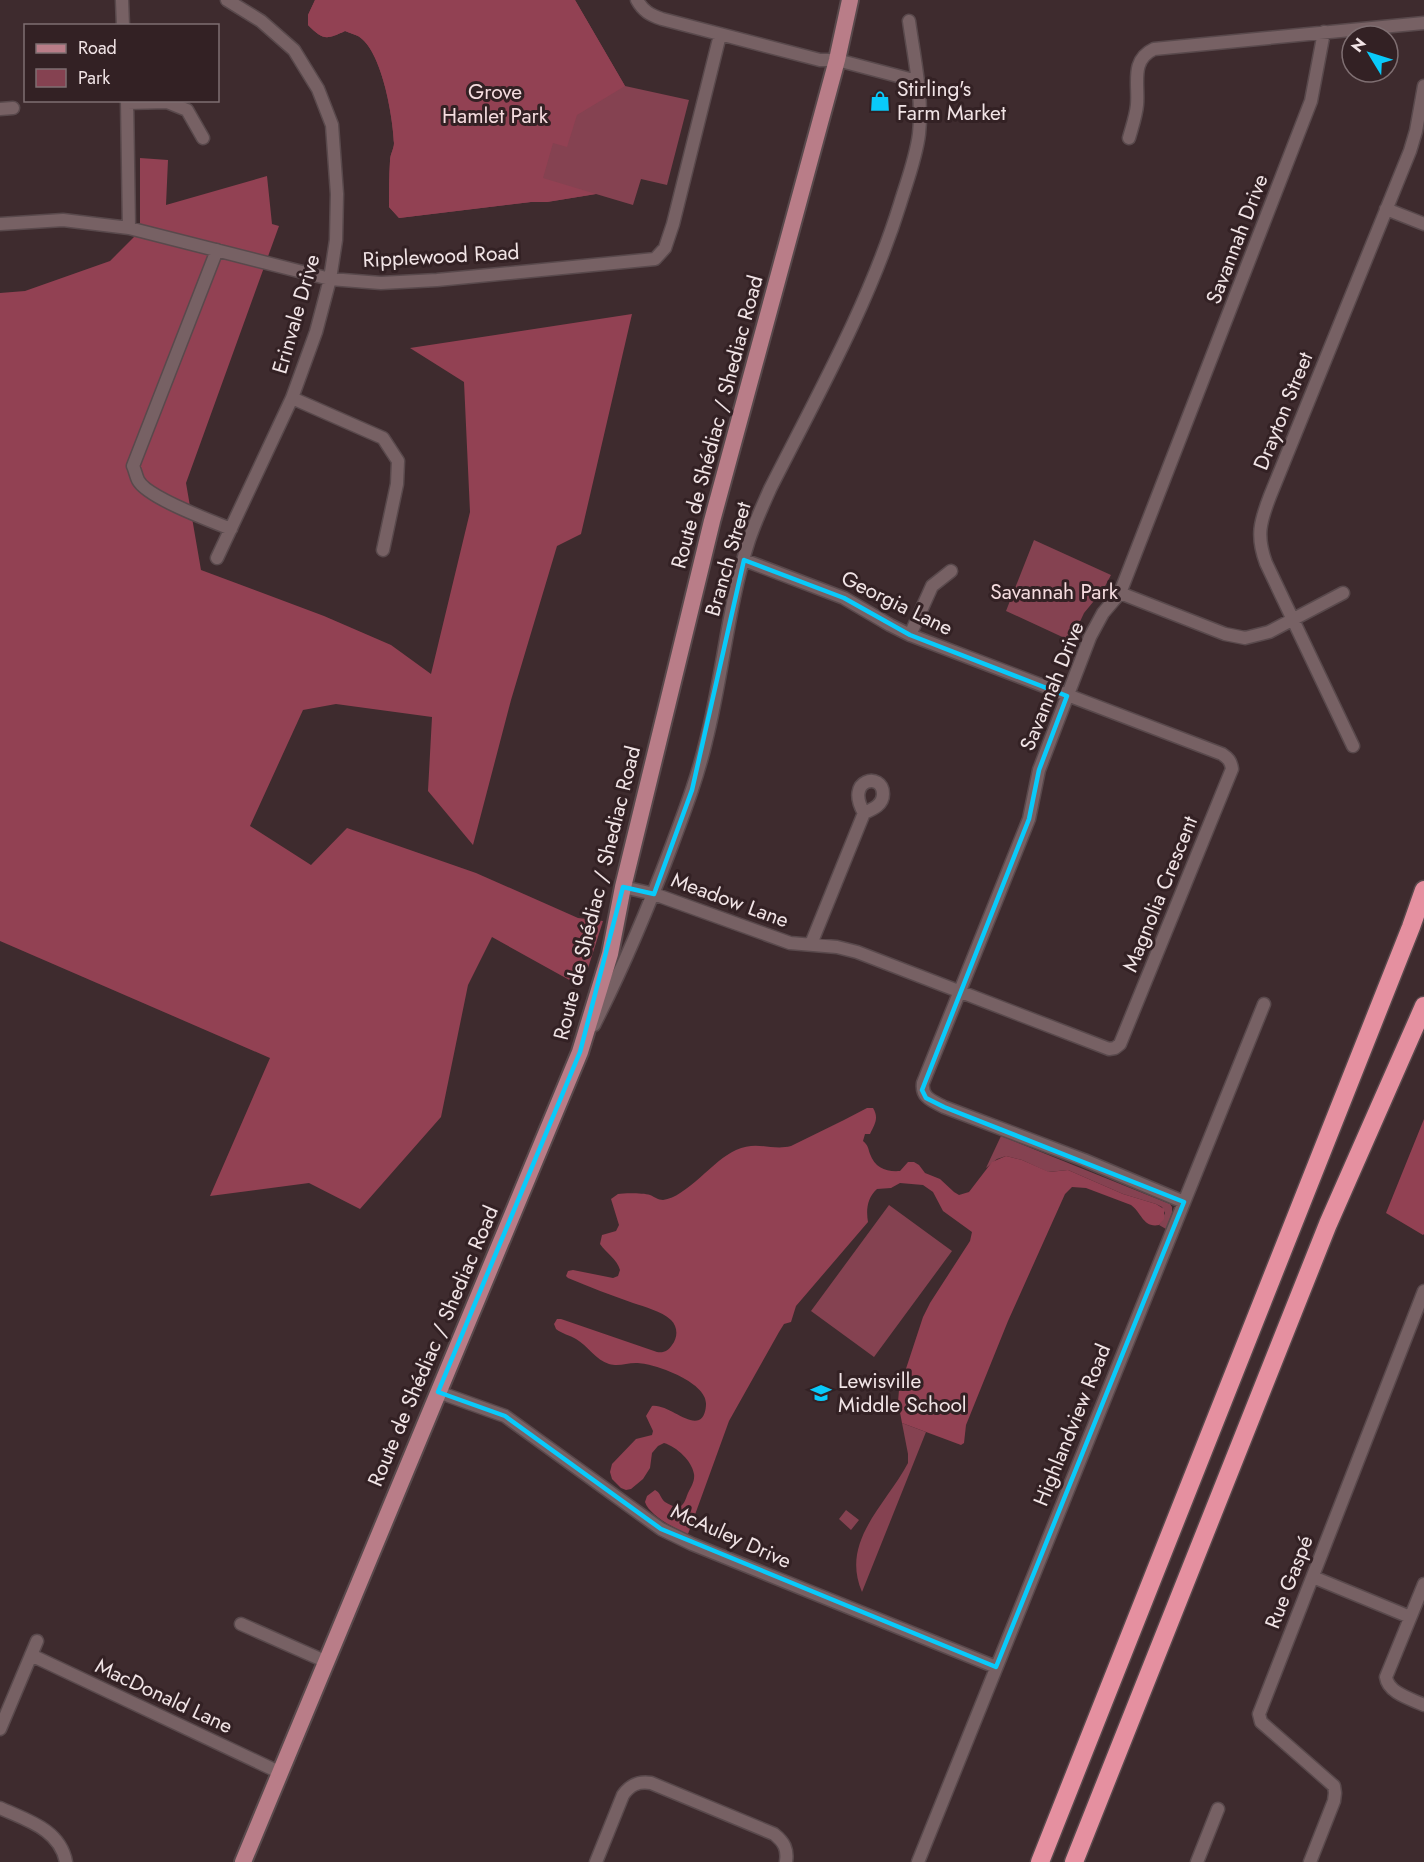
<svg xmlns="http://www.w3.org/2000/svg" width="1424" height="1862" font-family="Jost,sans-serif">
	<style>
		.green { fill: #854251 }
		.forest { fill: #924153 }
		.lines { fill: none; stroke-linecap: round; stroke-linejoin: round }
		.minor-casing { stroke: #59494c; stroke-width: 15 }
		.major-casing { stroke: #59494c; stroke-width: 20 }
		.highway-casing { stroke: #59494c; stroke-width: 21 }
		.minor { stroke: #776164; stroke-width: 12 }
		.major { stroke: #b97d88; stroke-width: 16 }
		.highway { stroke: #e590a0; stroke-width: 18 }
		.marked { fill: none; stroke: #09cafa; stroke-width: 4.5; stroke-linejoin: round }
		.labels { text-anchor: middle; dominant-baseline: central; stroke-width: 6; stroke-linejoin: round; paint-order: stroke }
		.poi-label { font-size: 21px; fill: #f1e4e6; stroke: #332124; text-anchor: start }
		.park-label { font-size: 21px; fill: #f5dcdf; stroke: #332124 }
		.street-label { font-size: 21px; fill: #f1e4e6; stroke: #332124 }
	</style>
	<rect width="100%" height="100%" fill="#3e2b2e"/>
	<path class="green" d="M 315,0 L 575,0 L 625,86 L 689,100 L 667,185 L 641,179 L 633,205 L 596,194 L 547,202 L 531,202 L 399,218 L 389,207 C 389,192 389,176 390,161 C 390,154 394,149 394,143 C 393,117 382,50 358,36 C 354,34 349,33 345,31 C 326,40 323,40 308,25 L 308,15 Z
		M 1034,540 L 1111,575 L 1103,590 L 1084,613 L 1071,641 L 1006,611 Z
		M 1001,1136 L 1170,1204 L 1172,1207 L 1172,1213 L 1166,1229 L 1159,1225 L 1161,1222 L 1165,1213 L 1162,1207 L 1156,1204 L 1123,1194 L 1068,1170 L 1048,1172 L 1022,1160 L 1006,1156 L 997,1159 L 986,1168 Z
		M 889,1205 L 952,1251 L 874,1357 L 811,1311 Z
		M 902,1423 L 926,1432 L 862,1592 C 840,1541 886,1505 908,1463 L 908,1454 Z
		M 846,1510 L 859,1520 L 851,1530 L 839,1519 Z"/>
	<path class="forest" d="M 315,0 L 575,0 L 625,86 L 577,115 L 567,147 L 553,143 L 543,178 L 596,194 L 547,202 L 531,202 L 399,218 L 389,207 C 389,192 389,176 390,161 C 390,154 394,149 394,143 C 393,117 382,50 358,36 C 354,34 349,33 345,31 C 326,40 323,40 308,25 L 308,15 Z
		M 140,158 L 168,160 L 166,205 L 267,176 L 272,224 L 279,226 L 186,483 L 201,570 L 324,616 L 391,645 L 431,674 L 470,512 L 464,382 L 410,348 L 632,314 L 581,534 L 557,546 L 511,700 L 473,845 L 428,791 L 432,717 L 336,704 L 303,710 L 250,826 L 311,865 L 347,828 L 476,873 L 578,918 L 603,921 L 582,987 L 492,937 L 468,985 L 441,1117 L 360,1209 L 309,1183 L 210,1196 L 270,1058 L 0,941 L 0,293 L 25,291 L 110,261 L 140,231 Z
		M 867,1108 L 873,1108 C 879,1118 875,1124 870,1134 L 865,1134 L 863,1141 C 868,1145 868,1148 870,1154 C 875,1168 886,1172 900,1171 L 908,1162 L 914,1162 L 919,1165 L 925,1173 L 940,1179 L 954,1192 L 959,1195 L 969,1192 L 992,1162 L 1006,1156 L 1022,1160 L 1049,1172 L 1068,1170 L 1123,1194 L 1156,1204 L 1164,1209 L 1164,1219 L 1159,1225 C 1143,1228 1142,1213 1131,1205 L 1086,1188 L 1072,1187 L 1065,1194 L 1008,1321 L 966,1425 L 964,1443 L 961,1445 L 902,1423 L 898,1402 L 899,1390 L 923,1317 L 930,1303 L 970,1241 L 972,1232 L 943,1211 L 933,1192 L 923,1185 L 900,1183 L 891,1188 L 877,1189 C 867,1198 866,1210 868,1222 L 796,1306 L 791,1322 L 784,1324 L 779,1332 L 729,1421 L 688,1534 C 675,1529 649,1515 645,1502 L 647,1496 L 655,1490 C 661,1493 660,1498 665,1502 C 668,1504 673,1506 677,1508 C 685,1505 685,1500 688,1493 C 691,1487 695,1481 694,1474 C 692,1461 677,1447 664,1443 L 658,1446 L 652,1453 L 650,1468 L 643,1479 L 631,1489 L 626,1490 L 621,1488 L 612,1479 L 610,1472 L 612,1464 L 636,1439 L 652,1435 L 653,1431 L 646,1416 L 652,1406 C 667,1404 687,1425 699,1420 C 704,1418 706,1410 706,1404 C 707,1382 654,1363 636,1363 C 626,1363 619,1367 609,1364 C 596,1360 588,1346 576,1339 C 570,1335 562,1334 556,1329 L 554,1324 L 557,1319 L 561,1319 L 657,1352 C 664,1353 668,1351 672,1345 C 678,1337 678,1327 671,1320 C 661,1311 645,1307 633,1303 C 611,1295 589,1287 568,1278 L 566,1276 L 568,1271 L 573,1270 L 613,1278 L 618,1276 L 620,1270 C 617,1259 606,1253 600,1244 L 602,1235 L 616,1231 L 619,1225 L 611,1199 L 618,1194 C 625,1193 643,1193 650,1195 C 655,1197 658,1200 663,1200 C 687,1197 713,1160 736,1150 C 757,1140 771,1151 791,1146 L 844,1120 Z
		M 1424,1119 L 1424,1234 L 1423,1235 L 1386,1213 Z"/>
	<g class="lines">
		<g class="minor-casing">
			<path id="minor" d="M 122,0 L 123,26
				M 637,0 C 643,11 650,15 662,19 L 820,60 L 837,60 L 917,81
				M 127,100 L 129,228
				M 127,103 L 167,102 L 187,110 L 203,138
				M 0,109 L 13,108
				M 1129,138 C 1132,127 1136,116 1137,105 C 1139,84 1130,60 1154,49 L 1424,23
				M 1386,209 L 1424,224
				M 0,224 L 63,220 L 129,228 L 330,279 L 381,283 L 437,280 L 655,259 L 665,248 L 673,224 L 720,35
				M 217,250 L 133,466 C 135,470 136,476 138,480 C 146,497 211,521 231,529
				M 292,398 L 383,438 L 398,461 L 397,484 L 383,550
				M 217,558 L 292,398 L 316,332 L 330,279 L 336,240 L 337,194 L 332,125 L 318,89 L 294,50 L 261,21 L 227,0
				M 1120,593 L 1225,634 L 1245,638 L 1269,632 L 1343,593
				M 910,635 L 932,586 L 951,571
				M 1353,746 L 1266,563 C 1256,536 1260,522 1270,496 L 1410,151 L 1416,131 L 1424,86
				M 623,887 L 654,894 L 790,943 L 837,947 L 857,952 L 1109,1049 L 1115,1048 L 1120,1044 L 1232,769 C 1231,761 1228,758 1222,754 L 910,635 L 890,625 L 844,598 L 744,560
				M 811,944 L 864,813 C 873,809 883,805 883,794 C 883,771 844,779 864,813
				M 594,1025 C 624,966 649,906 672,845 C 685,810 698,776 706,741 C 723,674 728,605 749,540 C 755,522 763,505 770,489 C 817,396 869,304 900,204 C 907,181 916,158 919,134 C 923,97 914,57 909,21
				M 1184,1202 L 1084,1160 L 944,1107 C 933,1101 921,1098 923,1083 L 1029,819 L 1039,770 L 1090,637 L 1103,613 L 1120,593 L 1311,101 L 1324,32
				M 438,1392 L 505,1416 L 661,1529 L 692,1544 L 996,1667
				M 1313,1577 L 1410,1617
				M 1424,1584 L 1386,1677 C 1388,1693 1411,1699 1424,1705
				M 241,1624 L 327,1662
				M 31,1655 L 281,1773
				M 0,1729 L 37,1641
				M 0,1808 C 26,1820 60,1829 66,1862
				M 596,1862 L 623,1795 C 630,1785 638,1781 651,1783 L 774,1834 C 784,1842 788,1849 786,1862
				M 918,1862 L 1264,1004
				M 1197,1862 L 1218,1809
				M 1310,1862 L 1334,1801 L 1335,1793 L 1334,1786 L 1261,1722 L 1259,1714 L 1424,1291"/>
		</g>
		<g class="major-casing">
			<path id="major" d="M 243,1862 L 580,1052 L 610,954 L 623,887 L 712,521 L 837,60 L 850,0"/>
		</g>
		<g class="highway-casing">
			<path id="highway" d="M 1040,1862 L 1411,927 L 1424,890
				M 1074,1862 L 1328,1224 L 1424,1006"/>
		</g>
		<use href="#minor" class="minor"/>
		<use href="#major" class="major"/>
		<use href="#highway" class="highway"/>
	</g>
	<path class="marked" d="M 744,560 L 844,598 L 910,635 L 1067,696 L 1039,770 L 1029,819 L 922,1090 L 926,1098 L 944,1107 L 1184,1202 L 996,1667 L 661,1529 L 505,1416 L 438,1392 L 580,1052 L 623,887 L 654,894 L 692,790 Z"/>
	<defs>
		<g id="shop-bare" transform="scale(1.62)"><path d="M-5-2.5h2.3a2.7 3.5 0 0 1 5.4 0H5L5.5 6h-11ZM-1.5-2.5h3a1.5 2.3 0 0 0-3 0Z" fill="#09cafa" stroke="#332124" stroke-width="2.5" paint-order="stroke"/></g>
		<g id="school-bare" transform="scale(1.62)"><path d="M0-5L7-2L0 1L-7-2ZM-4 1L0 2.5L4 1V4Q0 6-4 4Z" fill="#09cafa" stroke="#332124" stroke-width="2.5" paint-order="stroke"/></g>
	</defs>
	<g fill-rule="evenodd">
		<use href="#shop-bare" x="880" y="101"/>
		<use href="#school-bare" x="821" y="1393"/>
	</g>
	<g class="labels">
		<g class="poi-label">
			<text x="897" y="89">Stirling's<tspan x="897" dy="24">Farm Market</tspan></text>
			<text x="838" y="1381">Lewisville<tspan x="838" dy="24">Middle School</tspan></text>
		</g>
		<g class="park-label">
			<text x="495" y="92">Grove<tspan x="495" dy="24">Hamlet Park</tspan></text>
			<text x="1054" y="592">Savannah Park</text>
		</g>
		<g class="street-label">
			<text transform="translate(1237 239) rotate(-69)">Savannah Drive</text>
			<text transform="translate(441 256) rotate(-3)">Ripplewood Road</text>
			<text transform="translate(296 314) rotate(-74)">Erinvale Drive</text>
			<text transform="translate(1283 411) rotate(-68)">Drayton Street</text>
			<text transform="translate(717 422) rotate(-75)">Route de Shédiac / Shediac Road</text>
			<text transform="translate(728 559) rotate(-74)">Branch Street</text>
			<text transform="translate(897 603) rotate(26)">Georgia Lane</text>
			<text transform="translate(1052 686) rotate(-68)">Savannah Drive</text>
			<text transform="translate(597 893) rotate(-76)">Route de Shédiac / Shediac Road</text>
			<text transform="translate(1160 894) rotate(-68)">Magnolia Crescent</text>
			<text transform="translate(730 900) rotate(20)">Meadow Lane</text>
			<text transform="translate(433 1346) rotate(-67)">Route de Shédiac / Shediac Road</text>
			<text transform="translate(1072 1425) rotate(-68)">Highlandview Road</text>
			<text transform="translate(731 1536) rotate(24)">McAuley Drive</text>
			<text transform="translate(1289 1582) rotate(-69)">Rue Gaspé</text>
			<text transform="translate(164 1696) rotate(25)">MacDonald Lane</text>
		</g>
	</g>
	<rect x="24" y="24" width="195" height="78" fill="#332124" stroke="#7f6f72" stroke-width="1.5"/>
	<rect x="36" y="44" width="30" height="9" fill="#b97d88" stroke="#7f6f72" stroke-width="1.5"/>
	<text x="78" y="54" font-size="18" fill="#f1e4e6">Road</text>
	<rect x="36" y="69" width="30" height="18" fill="#854251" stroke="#7f6f72" stroke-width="1.5"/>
	<text x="78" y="84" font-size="18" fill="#f1e4e6">Park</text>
	<g transform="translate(1370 54) rotate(308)"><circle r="28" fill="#332124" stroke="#7f6f72" stroke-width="1.5"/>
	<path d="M0-4.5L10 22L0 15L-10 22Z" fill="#09cafa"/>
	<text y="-9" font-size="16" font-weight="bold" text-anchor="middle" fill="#f1e4e6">N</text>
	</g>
</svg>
